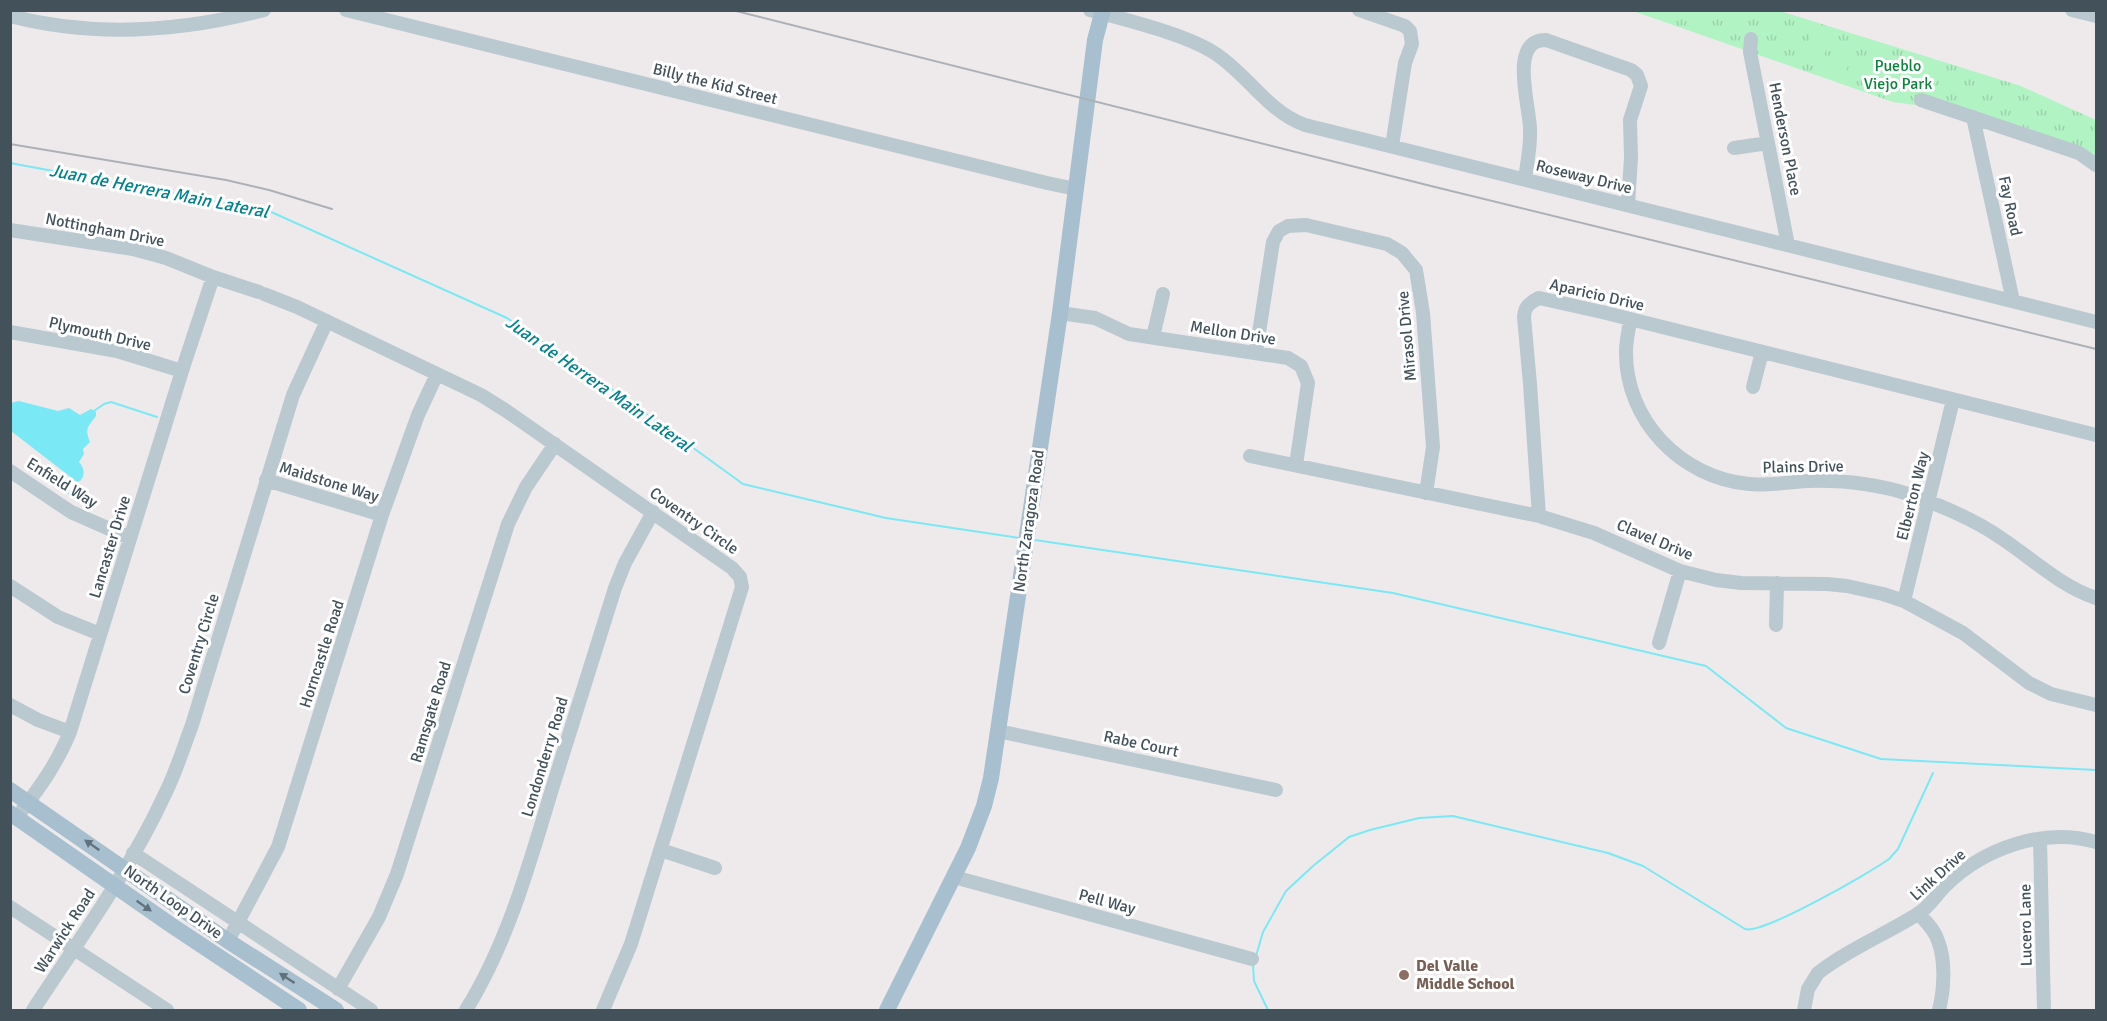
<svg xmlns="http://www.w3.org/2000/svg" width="2107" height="1021" font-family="Signika,sans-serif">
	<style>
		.park { fill: url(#park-tufts) }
		.garden { fill: #b2f3c4 }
		.water { fill: #7ae8f5 }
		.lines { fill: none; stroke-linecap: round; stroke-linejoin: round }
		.stream { stroke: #7ae8f5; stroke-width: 2 }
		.minor { stroke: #bac8d0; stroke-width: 14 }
		.major { stroke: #a7bfce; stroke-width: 16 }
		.rail { stroke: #acb1b7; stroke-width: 2 }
		.oneway { fill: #60727d }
		.education-dot { fill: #8d6e63; stroke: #fff; stroke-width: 2 }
		.labels { text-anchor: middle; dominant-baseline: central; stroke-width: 6; stroke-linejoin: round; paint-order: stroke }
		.park-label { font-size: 16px; fill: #0c823b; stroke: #fff }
		.street-label { font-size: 16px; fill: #42515a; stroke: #fff }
		.education-label { font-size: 16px; font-weight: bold; fill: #785e54; stroke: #fff; text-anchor: start }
		.water-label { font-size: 18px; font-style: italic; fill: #03818f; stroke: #fff }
	</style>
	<defs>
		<pattern id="park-tufts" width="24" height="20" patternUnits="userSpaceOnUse" patternTransform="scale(1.5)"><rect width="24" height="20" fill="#b2f3c4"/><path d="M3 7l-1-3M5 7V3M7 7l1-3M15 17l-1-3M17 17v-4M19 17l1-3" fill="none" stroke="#9ad2ab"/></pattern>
	</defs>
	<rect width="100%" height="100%" fill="#eeeaeb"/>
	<path class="park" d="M 1633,11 L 1780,11 L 2021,86 L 2096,120 L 2096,159 L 1974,113 L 1893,102 Z"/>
	<path class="garden" d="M 1812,31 L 1830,38 L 1820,68 L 1802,62 Z
		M 1836,40 L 1855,46 L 1844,77 L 1826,70 Z"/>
	<path class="water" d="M 19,401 L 58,411 L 69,408 L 80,415 L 91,409 L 96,412 L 96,416 C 89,426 84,427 90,442 L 83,449 L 84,454 L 79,462 C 84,468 86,475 80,481 L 77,482 L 11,431 L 11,403 Z"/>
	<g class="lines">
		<path class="stream" d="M 10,163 L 269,211 L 507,318 L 616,392 L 743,484 L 886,518 L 1019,538
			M 94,411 L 104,404 L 111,402 L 157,417
			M 69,494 L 77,482
			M 1035,540 L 1393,593 L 1706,666 L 1786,728 L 1881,759 L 2096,770
			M 1256,956 L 1263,932 L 1286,891 L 1313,866 L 1349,837 L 1370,830 L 1419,818 L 1453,816 L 1608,853 L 1643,866 L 1745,929 C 1762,935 1871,872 1889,859 L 1898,849 L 1933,773
			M 1253,964 L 1254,981 L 1268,1010"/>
		<path class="minor" d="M 346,10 L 1047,183 L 1076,189
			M 1090,10 C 1125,20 1187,34 1216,54 C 1249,76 1267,111 1305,125 L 2096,322
			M 1359,10 L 1405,26 L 1410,31 L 1412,44 L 1405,63 L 1392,146
			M 2072,10 L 2096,16
			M 10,16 C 95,38 180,32 264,10
			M 1751,39 L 1750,52 L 1788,245
			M 1921,100 L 2079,153 L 2096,165
			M 1973,117 L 2013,301
			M 1734,148 L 1768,143
			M 1525,179 C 1527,163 1531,146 1530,129 C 1530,107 1508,39 1546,40 L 1631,70 L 1637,75 L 1641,86 L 1630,120 L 1631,158 L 1628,205
			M 10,230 L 133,249 L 166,258 L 213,277 L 259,292
			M 264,294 L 297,307 L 481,395 L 505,410 L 732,568 L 740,577 L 742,587 L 631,944 L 603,1010
			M 1060,313 L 1095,318 L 1129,334 L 1288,358 L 1301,366 L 1308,383 L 1296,465
			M 1630,319 C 1629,330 1626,341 1626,351 C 1625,420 1681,478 1749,484 C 1769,486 1789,482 1808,481 C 1843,480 1878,484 1911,495 C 1942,506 1974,519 2001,538 C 2033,559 2060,586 2096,598
			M 10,332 L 117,351 L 182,371
			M 1153,337 L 1163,294
			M 1256,352 L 1273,242 L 1279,231 L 1288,226 L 1306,225 L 1387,244 L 1402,253 L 1416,270 L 1423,313 L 1433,447 L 1426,493
			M 1753,387 L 1762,352
			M 1250,456 L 1539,516 L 1594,533 L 1680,571 L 1716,580 L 1741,583 L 1827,584 L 1847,586 L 1883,594 L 1904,601 L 1963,633 L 2029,683 L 2051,694 L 2096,705
			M 10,471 L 71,512 L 130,538
			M 266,480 L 382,515
			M 1539,516 L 1530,384 L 1524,317 C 1524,307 1530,302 1539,298 L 1602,312 L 2096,435
			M 10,586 L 58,617 L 100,634
			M 1904,601 L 1953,400
			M 1776,625 L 1777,583
			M 1659,643 L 1680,571
			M 10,705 L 38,720 L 70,732
			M 998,731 L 1276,790
			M 17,817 C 38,790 57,764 70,732 L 182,371 L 213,277
			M 2040,839 L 2044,1010
			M 661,850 L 715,868
			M 133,853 L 371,1010
			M 954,877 L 1252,959
			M 10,907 L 167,1010
			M 1919,914 C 1926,922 1935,930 1938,941 C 1946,961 1944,990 1939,1010
			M 228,941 L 278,847 L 382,515 L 418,415 L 437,374
			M 338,989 L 379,917 L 397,874 L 508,524 L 526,487 L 555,444
			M 33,1010 C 79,940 130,870 165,794 C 176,772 183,749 192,725 L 293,395 L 327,321
			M 466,1010 C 508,942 529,865 552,789 C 573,722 594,655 615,588 L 625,563 L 653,512
			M 1804,1010 L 1808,989 L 1818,973 C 1847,950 1884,935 1916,915 C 1929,908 1935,896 1945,886 C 1984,848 2043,827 2096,842"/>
		<path class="major" d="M 10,790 L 228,941 L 336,1010
			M 10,813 L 171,925 L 299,1010
			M 887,1010 L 968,848 L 984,806 L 991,778 L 1060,313 L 1095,40 L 1103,10"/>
		<path class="rail" d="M 732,10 L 1435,187 L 2096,349
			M 10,144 L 226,180 L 269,190 L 332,209"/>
	</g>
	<defs><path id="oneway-solid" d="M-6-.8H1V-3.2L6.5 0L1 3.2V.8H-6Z" transform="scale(1.5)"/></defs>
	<g class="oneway">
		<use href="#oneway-solid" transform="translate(92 845) rotate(-145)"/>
		<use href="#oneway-solid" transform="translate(144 906) rotate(35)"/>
		<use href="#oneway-solid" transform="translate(287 978) rotate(-147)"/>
	</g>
	<circle class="education-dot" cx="1404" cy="975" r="6"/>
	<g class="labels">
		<g class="park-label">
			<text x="1898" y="66">Pueblo<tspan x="1898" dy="18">Viejo Park</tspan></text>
		</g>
		<g class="street-label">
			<text transform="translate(715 84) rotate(14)">Billy the Kid Street</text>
			<text transform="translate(1785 139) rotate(79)">Henderson Place</text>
			<text transform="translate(1584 177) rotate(14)">Roseway Drive</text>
			<text transform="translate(2010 206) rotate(78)">Fay Road</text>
			<text transform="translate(105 230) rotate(11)">Nottingham Drive</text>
			<text transform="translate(1597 295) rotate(13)">Aparicio Drive</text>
			<text transform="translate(1233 333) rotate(9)">Mellon Drive</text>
			<text transform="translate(100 334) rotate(13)">Plymouth Drive</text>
			<text transform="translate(1407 336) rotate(-95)">Mirasol Drive</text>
			<text transform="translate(1803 467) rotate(-1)">Plains Drive</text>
			<text transform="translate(329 482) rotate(17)">Maidstone Way</text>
			<text transform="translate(62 483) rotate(32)">Enfield Way</text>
			<text transform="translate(1913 496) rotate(-76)">Elberton Way</text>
			<text transform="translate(694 521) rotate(35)">Coventry Circle</text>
			<text transform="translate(1029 521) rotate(-82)">North Zaragoza Road</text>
			<text transform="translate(1655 540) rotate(23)">Clavel Drive</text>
			<text transform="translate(110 547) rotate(-73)">Lancaster Drive</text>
			<text transform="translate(199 644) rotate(-73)">Coventry Circle</text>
			<text transform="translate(322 654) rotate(-72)">Horncastle Road</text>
			<text transform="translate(431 712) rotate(-73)">Ramsgate Road</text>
			<text transform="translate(1141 744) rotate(12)">Rabe Court</text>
			<text transform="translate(545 757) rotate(-73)">Londonderry Road</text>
			<text transform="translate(1938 875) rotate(-42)">Link Drive</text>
			<text transform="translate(173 902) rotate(35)">North Loop Drive</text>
			<text transform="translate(1107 902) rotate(15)">Pell Way</text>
			<text transform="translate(2026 925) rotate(-91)">Lucero Lane</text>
			<text transform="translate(65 931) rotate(-57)">Warwick Road</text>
		</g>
		<g class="education-label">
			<text x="1416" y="966">Del Valle<tspan x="1416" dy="18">Middle School</tspan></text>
		</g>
		<g class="water-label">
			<text transform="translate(159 191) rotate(11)">Juan de Herrera Main Lateral</text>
			<text transform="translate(599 384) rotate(35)">Juan de Herrera Main Lateral</text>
		</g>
	</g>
	<rect width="2107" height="1021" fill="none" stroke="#42515a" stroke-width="24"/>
</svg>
